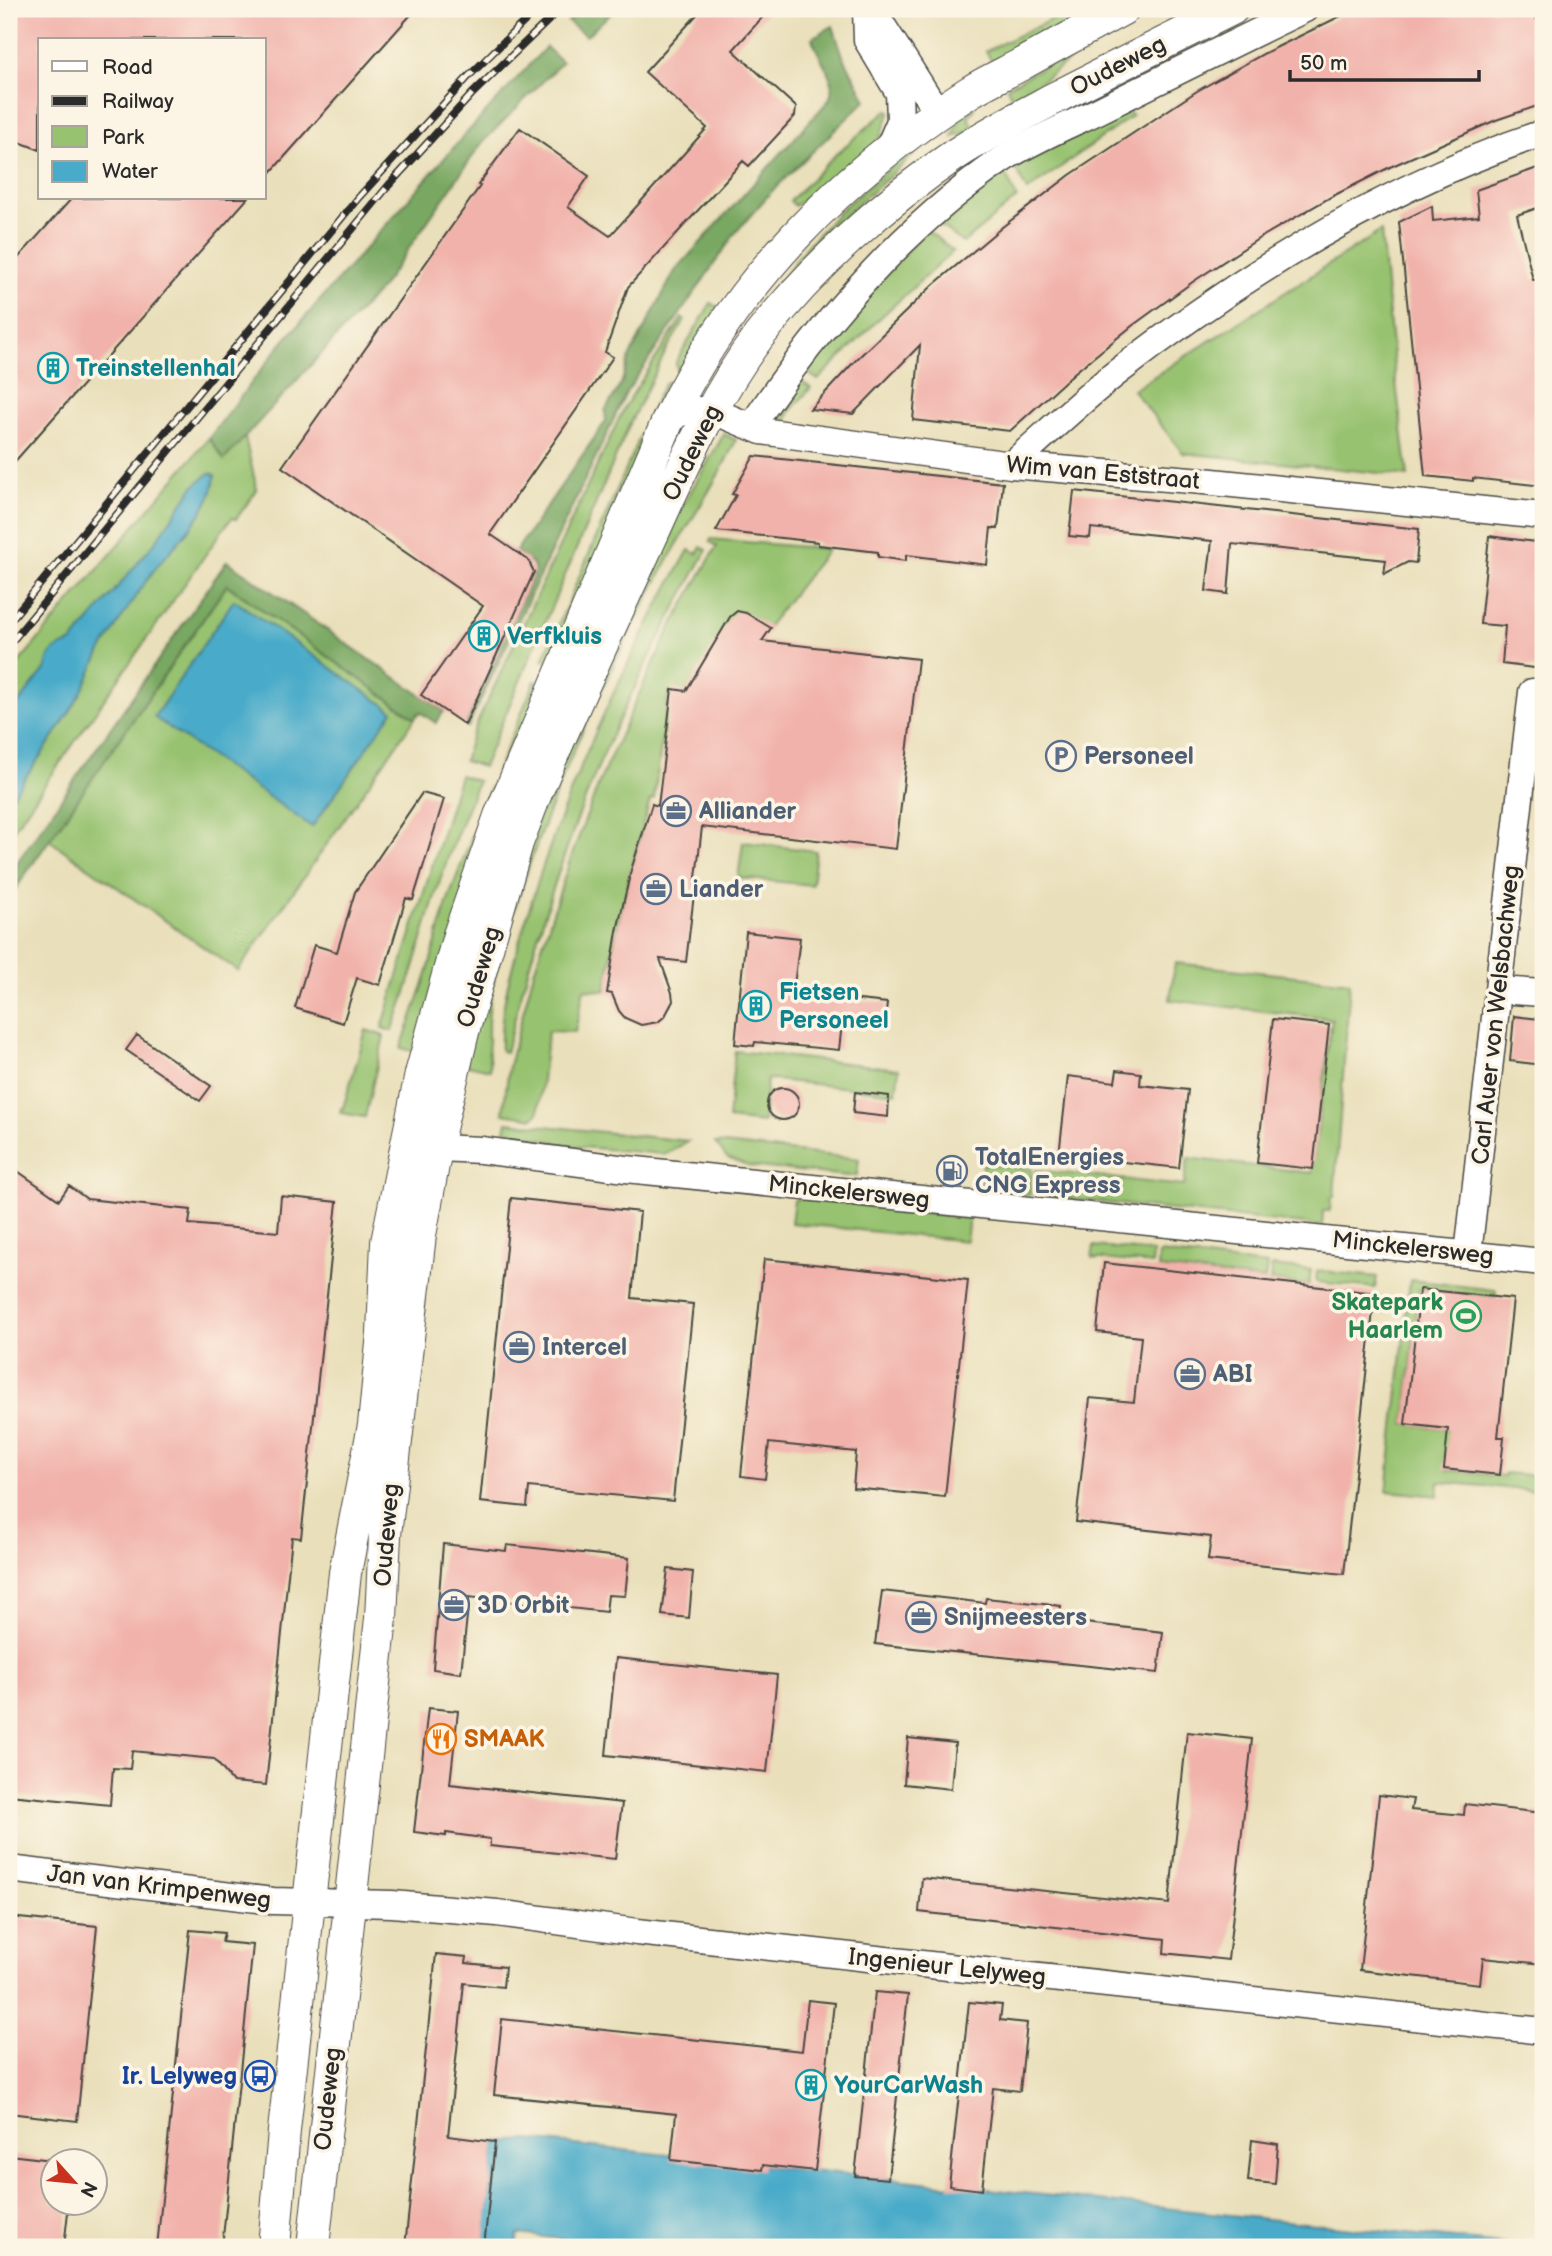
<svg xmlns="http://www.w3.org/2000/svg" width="1552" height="2256" font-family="'Balsamiq Sans',sans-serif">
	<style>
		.green { fill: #97c26f; stroke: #61764d; stroke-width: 2 }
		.forest { fill: #79a862; stroke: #526a46; stroke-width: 2 }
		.water { fill: #49abc9; stroke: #3a6b7a; stroke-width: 2 }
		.building { fill: #f1b2ab }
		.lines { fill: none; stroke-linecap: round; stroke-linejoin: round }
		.minor-casing { stroke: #484640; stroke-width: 29 }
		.major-casing { stroke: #484640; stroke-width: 34 }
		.minor { stroke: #fff; stroke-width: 26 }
		.major { stroke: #fff; stroke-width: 32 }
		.rail-casing { stroke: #2b2b2b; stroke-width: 8 }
		.rail { stroke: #fcf5e5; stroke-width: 5; stroke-dasharray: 16; stroke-linecap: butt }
		.labels { text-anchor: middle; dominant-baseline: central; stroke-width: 7; stroke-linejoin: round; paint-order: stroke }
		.street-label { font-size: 24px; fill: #2b2b2b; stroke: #fcf5e5 }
		.culture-label { font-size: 24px; font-weight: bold; fill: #0d838f; stroke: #fcf5e5; text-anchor: start }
		.service-label { font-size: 24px; font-weight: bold; fill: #4e5e75; stroke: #fcf5e5; text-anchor: start }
		.leisure-label { font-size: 24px; font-weight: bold; fill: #27864d; stroke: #fcf5e5; text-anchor: end }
		.food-label { font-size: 24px; font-weight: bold; fill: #c56008; stroke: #fcf5e5; text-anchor: start }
		.transit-label { font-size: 24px; font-weight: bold; fill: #164399; stroke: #fcf5e5; text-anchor: end }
	</style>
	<rect width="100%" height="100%" fill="#fcf5e5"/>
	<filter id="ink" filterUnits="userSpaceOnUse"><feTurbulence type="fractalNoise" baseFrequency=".0143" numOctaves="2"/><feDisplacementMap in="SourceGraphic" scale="14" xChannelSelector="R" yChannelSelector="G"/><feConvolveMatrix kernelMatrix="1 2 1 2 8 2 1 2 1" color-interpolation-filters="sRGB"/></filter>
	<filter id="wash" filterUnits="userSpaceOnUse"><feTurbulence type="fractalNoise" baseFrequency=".00686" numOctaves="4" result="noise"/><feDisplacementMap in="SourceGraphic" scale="28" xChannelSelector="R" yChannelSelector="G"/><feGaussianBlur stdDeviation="1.57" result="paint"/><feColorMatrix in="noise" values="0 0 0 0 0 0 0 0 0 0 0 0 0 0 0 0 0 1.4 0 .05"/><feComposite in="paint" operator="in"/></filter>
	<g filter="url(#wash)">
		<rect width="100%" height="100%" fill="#e9dfba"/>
		<path class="green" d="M 1073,9 L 1099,9 L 994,66 L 986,51 Z
			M 1075,49 L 1078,54 L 1005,108 L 1003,104 L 1012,98 L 1007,87 Z
			M 974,106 L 975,109 L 968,117 L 974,129 L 953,137 L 961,114 Z
			M 1125,106 L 1132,116 L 1027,191 L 1013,164 Z
			M 887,110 L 890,111 L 880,138 L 867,152 L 795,206 L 790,201 L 834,156 Z
			M 922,141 L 923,144 C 900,171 869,192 844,216 C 811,247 783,283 757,319 L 753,316 L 806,247 L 844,207 Z
			M 1004,171 L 1017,198 L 963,243 L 935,221 Z
			M 926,229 L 953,251 L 880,318 L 818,380 L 801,368 Z
			M 1381,231 L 1394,368 L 1408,476 L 1183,453 L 1133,390 Z
			M 711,303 L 724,311 L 677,370 L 676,362 Z
			M 682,318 L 685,320 L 668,347 L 631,421 L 483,767 L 464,761 L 472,734 L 625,406 Z
			M 795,377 L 811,388 L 791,410 L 783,426 L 773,423 L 770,413 Z
			M 675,381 L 550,663 L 543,660 L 658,395 L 666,382 Z
			M 724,434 L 736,440 C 716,484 687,525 663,569 C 607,673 556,780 520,893 C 508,930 493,971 489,1010 C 487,1030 488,1049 490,1068 L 490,1070 L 463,1064 L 543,803 L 677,515 Z
			M 245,437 L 257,490 L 236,519 L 232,518 L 224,528 L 9,836 L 9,674 L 209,438 L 224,459 Z
			M 711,539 L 828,549 L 759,638 L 687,697 L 668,695 L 654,799 L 650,800 C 632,863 616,926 605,991 L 584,989 L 575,1032 L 548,1031 L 538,1113 L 533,1118 L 503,1113 L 509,1066 L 534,971 L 570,860 L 601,778 L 633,707 L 669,631 L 717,546 L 710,542 Z
			M 701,547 L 707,550 C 665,626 624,703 591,784 C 556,871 529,961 506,1052 L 501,1051 C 499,1004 514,961 527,916 C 565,788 622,666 689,550 L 697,554 Z
			M 227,585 L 415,718 L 238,971 L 49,840 Z
			M 535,681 L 550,688 L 508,778 L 496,773 Z
			M 460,775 L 478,781 C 463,818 448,855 436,893 C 421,939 411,986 392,1031 L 382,1028 Z
			M 490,787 L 503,792 L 420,1053 L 401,1048 L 427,974 L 447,903 Z
			M 743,842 L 816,851 L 812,885 L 738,878 Z
			M 1175,963 L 1350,982 L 1334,1197 L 1331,1197 L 1330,1211 L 1323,1211 L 1322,1226 L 1035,1195 L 1036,1170 L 1184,1186 L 1188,1158 L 1312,1173 L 1332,1019 L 1170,1000 Z
			M 366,1030 L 384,1036 L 365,1117 L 340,1113 L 341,1108 L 343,1108 Z
			M 735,1051 L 899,1069 L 896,1093 L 767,1079 L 763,1123 L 728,1119 Z
			M 507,1122 L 688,1141 L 673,1150 L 663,1154 L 570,1146 L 505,1130 Z
			M 715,1143 L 859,1159 L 857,1175 L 848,1176 L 748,1166 L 727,1158 Z
			M 983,1164 L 1032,1169 L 1030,1195 L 980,1189 Z
			M 802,1198 L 969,1218 L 966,1241 L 791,1223 L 794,1200 Z
			M 1094,1246 L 1153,1252 L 1152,1264 L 1092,1258 Z
			M 1159,1253 L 1267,1265 L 1265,1280 L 1158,1268 Z
			M 1272,1266 L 1311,1270 L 1309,1285 L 1270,1281 Z
			M 1317,1271 L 1377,1277 L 1375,1288 L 1316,1282 Z
			M 1410,1280 L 1496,1290 L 1495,1297 L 1419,1289 L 1405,1424 L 1451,1429 L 1447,1470 L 1504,1476 L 1505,1473 L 1540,1476 L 1539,1491 L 1439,1482 L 1438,1496 L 1387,1491 Z"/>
		<path class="forest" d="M 583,9 L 616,9 L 586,36 L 568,22 Z
			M 833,26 L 843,56 L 866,100 L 772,191 L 736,232 L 626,393 L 468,727 L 466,725 L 535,572 L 533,564 L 516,551 L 606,421 L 605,411 L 621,384 L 630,356 L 675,271 L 829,100 C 839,77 818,60 812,38 Z
			M 546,47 L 562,62 L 482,143 L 382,287 L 224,460 L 209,438 L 279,347 L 462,138 Z
			M 227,561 L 444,711 L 436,723 L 420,712 L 415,718 L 227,585 L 9,898 L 9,874 Z"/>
		<path class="water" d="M 210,473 L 215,475 C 214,509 175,544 155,569 C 136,595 118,623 102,650 C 92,667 86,687 75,703 C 55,737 31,769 9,801 L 9,715 L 46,668 C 49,649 56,649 72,642 L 156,541 L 194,486 Z
			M 234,600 L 393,711 L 312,827 L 154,717 Z
			M 529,2140 L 1530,2247 L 628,2247 L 518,2234 L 516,2247 L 483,2247 L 495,2142 Z"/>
		<g id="blocks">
			<path class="building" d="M 9,9 L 416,9 L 264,180 L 264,40 L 40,40 L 40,150 L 9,138 Z
				M 702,9 L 770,9 L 733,50 L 796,107 L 795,116 L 749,166 L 743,161 L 628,287 L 605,352 L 613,357 L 490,534 L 528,560 L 534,572 L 465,725 L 421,695 L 483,606 L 282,467 L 480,186 L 478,185 L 520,128 L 589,176 L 568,207 L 610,236 L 707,128 L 645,72 Z
				M 1355,9 L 1533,9 L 1543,37 L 1543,104 L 1496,120 L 1390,167 L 1331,197 L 1258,239 L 1194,281 L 1132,326 L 1074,373 L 1010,431 L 913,420 L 920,345 L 853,414 L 810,409 L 855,361 L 933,285 L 1001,228 L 1070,175 L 1197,91 L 1265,53 Z
				M 1543,166 L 1543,206 L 1517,215 L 1533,280 L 1543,279 L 1542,421 L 1543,486 L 1473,478 L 1473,481 L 1425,476 L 1399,222 L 1432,206 L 1433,221 L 1479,216 L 1476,190 Z
				M 72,198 L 248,198 L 9,468 L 9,268 Z
				M 754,456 L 1003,483 L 998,529 L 991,528 L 987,565 L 906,555 L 906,561 L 878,557 L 878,552 L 818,545 L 818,542 L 716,531 L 736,495 L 732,494 Z
				M 1074,491 L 1419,529 L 1416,563 L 1408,562 L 1384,574 L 1386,560 L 1232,544 L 1228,594 L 1206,591 L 1212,541 L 1091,528 L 1090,538 L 1069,536 Z
				M 1489,536 L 1543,543 L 1543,669 L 1502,664 L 1505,626 L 1480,624 Z
				M 737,611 L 746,613 L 771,628 L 762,641 L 918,659 L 896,849 L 702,827 L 686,962 L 660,959 L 672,993 L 673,1001 L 665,1016 L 658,1022 L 641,1025 L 625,1018 L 619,1011 L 612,994 L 607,993 L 617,931 L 631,870 L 652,804 L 658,806 L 672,689 L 686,691 L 730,617 Z
				M 422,793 L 444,799 L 413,900 L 406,898 L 380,985 L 357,978 L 343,1023 L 295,1008 L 314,945 L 337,952 L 355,892 Z
				M 746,932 L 800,938 L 793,993 L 887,1003 L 884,1028 L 842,1023 L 839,1050 L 755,1042 L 754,1046 L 735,1044 Z
				M 1514,1016 L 1539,1019 L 1539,1022 L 1543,1023 L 1543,1065 L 1510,1061 Z
				M 1273,1019 L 1329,1025 L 1313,1169 L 1257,1163 Z
				M 137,1035 L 211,1086 L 200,1101 L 126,1050 Z
				M 1117,1070 L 1141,1073 L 1140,1085 L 1188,1090 L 1179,1168 L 1059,1155 L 1068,1076 L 1115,1082 Z
				M767 1104a16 16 0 1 1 32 0a16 16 0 1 1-32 0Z
				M 855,1092 L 889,1096 L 888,1117 L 853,1113 Z
				M 9,1165 L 59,1200 L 69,1186 L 87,1199 L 191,1210 L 189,1224 L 278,1232 L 281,1196 L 337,1202 L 301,1538 L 292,1537 L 266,1785 L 233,1782 L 214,1759 L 132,1751 L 130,1769 L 113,1768 L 110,1805 L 9,1795 Z
				M 511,1198 L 640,1212 L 632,1298 L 693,1304 L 673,1501 L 529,1487 L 527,1507 L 480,1502 Z
				M 764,1259 L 968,1280 L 945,1497 L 853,1488 L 856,1452 L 769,1443 L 765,1479 L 741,1476 Z
				M 1104,1263 L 1375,1293 L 1344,1574 L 1208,1560 L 1211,1537 L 1076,1522 L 1090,1398 L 1134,1402 L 1141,1337 L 1097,1332 Z
				M 1420,1289 L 1513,1299 L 1498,1437 L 1504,1437 L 1500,1475 L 1444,1469 L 1448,1429 L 1405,1424 Z
				M 443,1544 L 506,1551 L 507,1545 L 629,1558 L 625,1596 L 608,1595 L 606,1612 L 469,1597 L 461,1673 L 433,1669 Z
				M 668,1569 L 693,1572 L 689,1618 L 662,1615 Z
				M 882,1591 L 985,1603 L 986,1598 L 1061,1606 L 1059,1620 L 1163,1632 L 1158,1673 L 875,1644 Z
				M 616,1658 L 777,1675 L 767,1772 L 606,1755 Z
				M 428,1708 L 458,1711 L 450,1784 L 622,1803 L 615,1859 L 490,1846 L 490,1839 L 446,1833 L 446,1836 L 414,1832 Z
				M 1187,1732 L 1252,1739 L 1228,1960 L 1164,1953 L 1165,1939 L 919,1912 L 922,1878 L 1169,1904 Z
				M 908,1738 L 955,1743 L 951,1789 L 904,1784 Z
				M 1379,1795 L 1413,1799 L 1411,1810 L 1464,1815 L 1465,1804 L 1543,1813 L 1543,1964 L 1483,1958 L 1480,1984 L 1360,1970 Z
				M 9,1917 L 97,1926 L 77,2121 L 9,2113 Z
				M 190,1930 L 224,1933 L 222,1942 L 253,1945 L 222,2247 L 157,2247 Z
				M 436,1954 L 467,1957 L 466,1963 L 505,1967 L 503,1987 L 464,1983 L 448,2136 L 495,2142 L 484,2247 L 405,2247 Z
				M 875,1992 L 908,1995 L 888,2179 L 855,2176 Z
				M 808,2000 L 834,2003 L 815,2171 L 763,2165 L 762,2170 L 671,2160 L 676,2114 L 494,2095 L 502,2019 L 802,2051 Z
				M 969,2002 L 1002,2005 L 1000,2020 L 1027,2023 L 1020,2091 L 993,2088 L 982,2190 L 949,2186 Z
				M 1252,2140 L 1278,2144 L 1275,2184 L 1248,2181 Z
				M 9,2155 L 52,2160 L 52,2203 L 69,2203 L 64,2247 L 9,2247 Z"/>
		</g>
	</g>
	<g filter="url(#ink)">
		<use href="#blocks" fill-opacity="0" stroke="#484640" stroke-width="2"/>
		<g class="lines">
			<g class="minor-casing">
				<path id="minor" d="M 866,9 L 867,40 L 899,93 L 900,121 L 888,149
					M 868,15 L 884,28 L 938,113
					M 669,418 L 689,410 L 711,410 L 761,431 L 1011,465 L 1203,481 L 1543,516
					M 751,427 C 819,325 899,231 1000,161 C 1028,142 1069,125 1100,110 C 1168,76 1236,42 1305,9
					M 1011,465 C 1045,435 1078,403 1115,374 C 1244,274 1387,185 1543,133
					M 1498,990 L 1543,993
					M 417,1147 L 481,1150 L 626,1169 L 1543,1262
					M 1468,1254 L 1532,692
					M 9,1869 L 273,1901 L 392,1904 L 497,1913 L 637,1932 L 948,1967 L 1543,2031"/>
			</g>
			<g class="major-casing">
				<path id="major" d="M 274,2247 L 284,2131 L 345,1573 L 374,1425 L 383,1333 L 387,1242 L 421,1074 L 459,935 L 500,816 L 669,418 C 734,284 844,172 968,93 C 985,82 1003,74 1020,65 C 1054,46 1088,28 1123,9
					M 313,2247 L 381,1618 L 385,1535 L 420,1235 L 439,1133 L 463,1032 L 517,843 L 536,793 C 570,713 607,633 644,553 C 678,479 709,402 759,336 C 812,268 884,202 956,154 C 986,134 1019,117 1051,100 C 1111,69 1172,39 1232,9"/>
			</g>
			<use href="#minor" class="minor"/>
			<use href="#major" class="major"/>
			<g class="rail-casing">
				<path id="rail" d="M 9,622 L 359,197 L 469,76 L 537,9
					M 9,645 L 389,185 L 473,93 L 560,9"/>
			</g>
			<use href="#rail" class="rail"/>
		</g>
	</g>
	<defs>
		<g id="building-ring" transform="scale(1.575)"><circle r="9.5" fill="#fcf5e5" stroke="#0f9aa8" stroke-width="1.5"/><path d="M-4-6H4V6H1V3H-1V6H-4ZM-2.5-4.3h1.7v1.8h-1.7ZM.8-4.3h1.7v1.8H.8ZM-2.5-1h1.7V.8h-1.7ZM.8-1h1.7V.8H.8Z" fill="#0f9aa8"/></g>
		<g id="parking-ring" transform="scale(1.575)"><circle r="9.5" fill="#fcf5e5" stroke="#5c6f8a" stroke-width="1.5"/><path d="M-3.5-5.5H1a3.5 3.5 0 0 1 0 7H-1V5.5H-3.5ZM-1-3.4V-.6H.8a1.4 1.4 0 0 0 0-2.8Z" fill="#5c6f8a"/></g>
		<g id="office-ring" transform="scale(1.575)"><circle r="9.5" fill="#fcf5e5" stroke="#5c6f8a" stroke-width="1.5"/><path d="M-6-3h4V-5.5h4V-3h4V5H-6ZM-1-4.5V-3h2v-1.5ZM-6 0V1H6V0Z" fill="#5c6f8a"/></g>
		<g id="fuel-ring" transform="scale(1.575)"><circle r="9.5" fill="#fcf5e5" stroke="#5c6f8a" stroke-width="1.5"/><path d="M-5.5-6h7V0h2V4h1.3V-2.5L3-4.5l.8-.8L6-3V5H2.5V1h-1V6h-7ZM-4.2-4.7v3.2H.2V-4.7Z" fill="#5c6f8a"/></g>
		<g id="stadium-ring" transform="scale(1.575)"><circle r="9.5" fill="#fcf5e5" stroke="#2e9e5b" stroke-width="1.5"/><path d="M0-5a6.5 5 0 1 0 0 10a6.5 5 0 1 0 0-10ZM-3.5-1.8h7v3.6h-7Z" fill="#2e9e5b"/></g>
		<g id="restaurant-ring" transform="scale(1.575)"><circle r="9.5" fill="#fcf5e5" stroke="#e8710a" stroke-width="1.5"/><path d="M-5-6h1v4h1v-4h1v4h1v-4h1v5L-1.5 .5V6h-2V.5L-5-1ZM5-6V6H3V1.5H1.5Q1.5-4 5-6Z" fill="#e8710a"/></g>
		<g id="bus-ring" transform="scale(1.575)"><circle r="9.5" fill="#fcf5e5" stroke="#1a4fb4" stroke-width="1.5"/><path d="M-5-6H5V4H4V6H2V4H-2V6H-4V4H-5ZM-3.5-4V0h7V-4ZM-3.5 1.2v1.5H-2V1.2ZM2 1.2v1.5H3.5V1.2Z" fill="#1a4fb4"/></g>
	</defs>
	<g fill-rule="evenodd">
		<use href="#building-ring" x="53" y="368"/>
		<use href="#building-ring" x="484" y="636"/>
		<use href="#parking-ring" x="1061" y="756"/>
		<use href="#office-ring" x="676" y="811"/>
		<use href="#office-ring" x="656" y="889"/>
		<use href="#building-ring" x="756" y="1006"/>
		<use href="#fuel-ring" x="952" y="1171"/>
		<use href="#stadium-ring" x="1466" y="1316"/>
		<use href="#office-ring" x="519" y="1347"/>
		<use href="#office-ring" x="1190" y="1374"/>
		<use href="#office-ring" x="454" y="1605"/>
		<use href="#office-ring" x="921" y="1617"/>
		<use href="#restaurant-ring" x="441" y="1739"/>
		<use href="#bus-ring" x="260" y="2076"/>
		<use href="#building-ring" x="811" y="2085"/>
	</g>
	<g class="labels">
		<g class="street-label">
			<text transform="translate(1118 66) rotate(-27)">Oudeweg</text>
			<text transform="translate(692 453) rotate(-64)">Oudeweg</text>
			<text transform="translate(1103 473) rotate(5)">Wim van Eststraat</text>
			<text transform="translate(479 977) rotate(-74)">Oudeweg</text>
			<text transform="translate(1496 1015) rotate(-84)">Carl Auer von Welsbachweg</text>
			<text transform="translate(849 1192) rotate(6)">Minckelersweg</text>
			<text transform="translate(1413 1248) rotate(6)">Minckelersweg</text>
			<text transform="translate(387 1535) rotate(-85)">Oudeweg</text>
			<text transform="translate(159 1887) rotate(7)">Jan van Krimpenweg</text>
			<text transform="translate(947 1967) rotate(6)">Ingenieur Lelyweg</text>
			<text transform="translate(328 2099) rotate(-84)">Oudeweg</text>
		</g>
		<g class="culture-label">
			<text x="76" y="368">Treinstellenhal</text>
			<text x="507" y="636">Verfkluis</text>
			<text x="779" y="992">Fietsen<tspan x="779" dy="28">Personeel</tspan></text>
			<text x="834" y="2085">YourCarWash</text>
		</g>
		<g class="service-label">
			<text x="1084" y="756">Personeel</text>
			<text x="699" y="811">Alliander</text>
			<text x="679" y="889">Liander</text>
			<text x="975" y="1157">TotalEnergies<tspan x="975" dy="28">CNG Express</tspan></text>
			<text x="542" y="1347">Intercel</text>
			<text x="1213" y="1374">ABI</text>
			<text x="477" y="1605">3D Orbit</text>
			<text x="944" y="1617">Snijmeesters</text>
		</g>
		<g class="leisure-label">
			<text x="1443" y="1302">Skatepark<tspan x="1443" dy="28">Haarlem</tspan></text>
		</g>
		<g class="food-label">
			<text x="464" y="1739">SMAAK</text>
		</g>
		<g class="transit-label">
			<text x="237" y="2076">Ir. Lelyweg</text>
		</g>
	</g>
	<rect width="1552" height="2256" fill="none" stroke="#fcf5e5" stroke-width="35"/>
	<rect x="38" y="38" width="228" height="161" fill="#fcf5e5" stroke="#a8a49b" stroke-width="2"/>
	<rect x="52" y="61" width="35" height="10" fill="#ffffff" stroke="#a8a49b" stroke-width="2"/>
	<text x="102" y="74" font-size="21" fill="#2b2b2b">Road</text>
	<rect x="52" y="96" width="35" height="10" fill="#2b2b2b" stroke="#a8a49b" stroke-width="2"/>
	<text x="102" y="108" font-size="21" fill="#2b2b2b">Railway</text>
	<rect x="52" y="126" width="35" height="21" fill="#97c26f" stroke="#a8a49b" stroke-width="2"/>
	<text x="102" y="144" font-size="21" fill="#2b2b2b">Park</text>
	<rect x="52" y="161" width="35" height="21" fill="#49abc9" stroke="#a8a49b" stroke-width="2"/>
	<text x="102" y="178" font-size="21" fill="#2b2b2b">Water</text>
	<g transform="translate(74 2182) rotate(117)"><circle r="33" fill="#fcf5e5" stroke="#a8a49b" stroke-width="2"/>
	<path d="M0-5L12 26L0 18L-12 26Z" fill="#c8321e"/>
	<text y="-10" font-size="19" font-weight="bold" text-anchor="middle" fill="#2b2b2b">N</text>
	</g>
	<path d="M1290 70v10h189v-10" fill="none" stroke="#2b2b2b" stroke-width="3.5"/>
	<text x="1300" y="70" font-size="21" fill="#2b2b2b" stroke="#fcf5e5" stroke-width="5" paint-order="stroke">50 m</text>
</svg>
